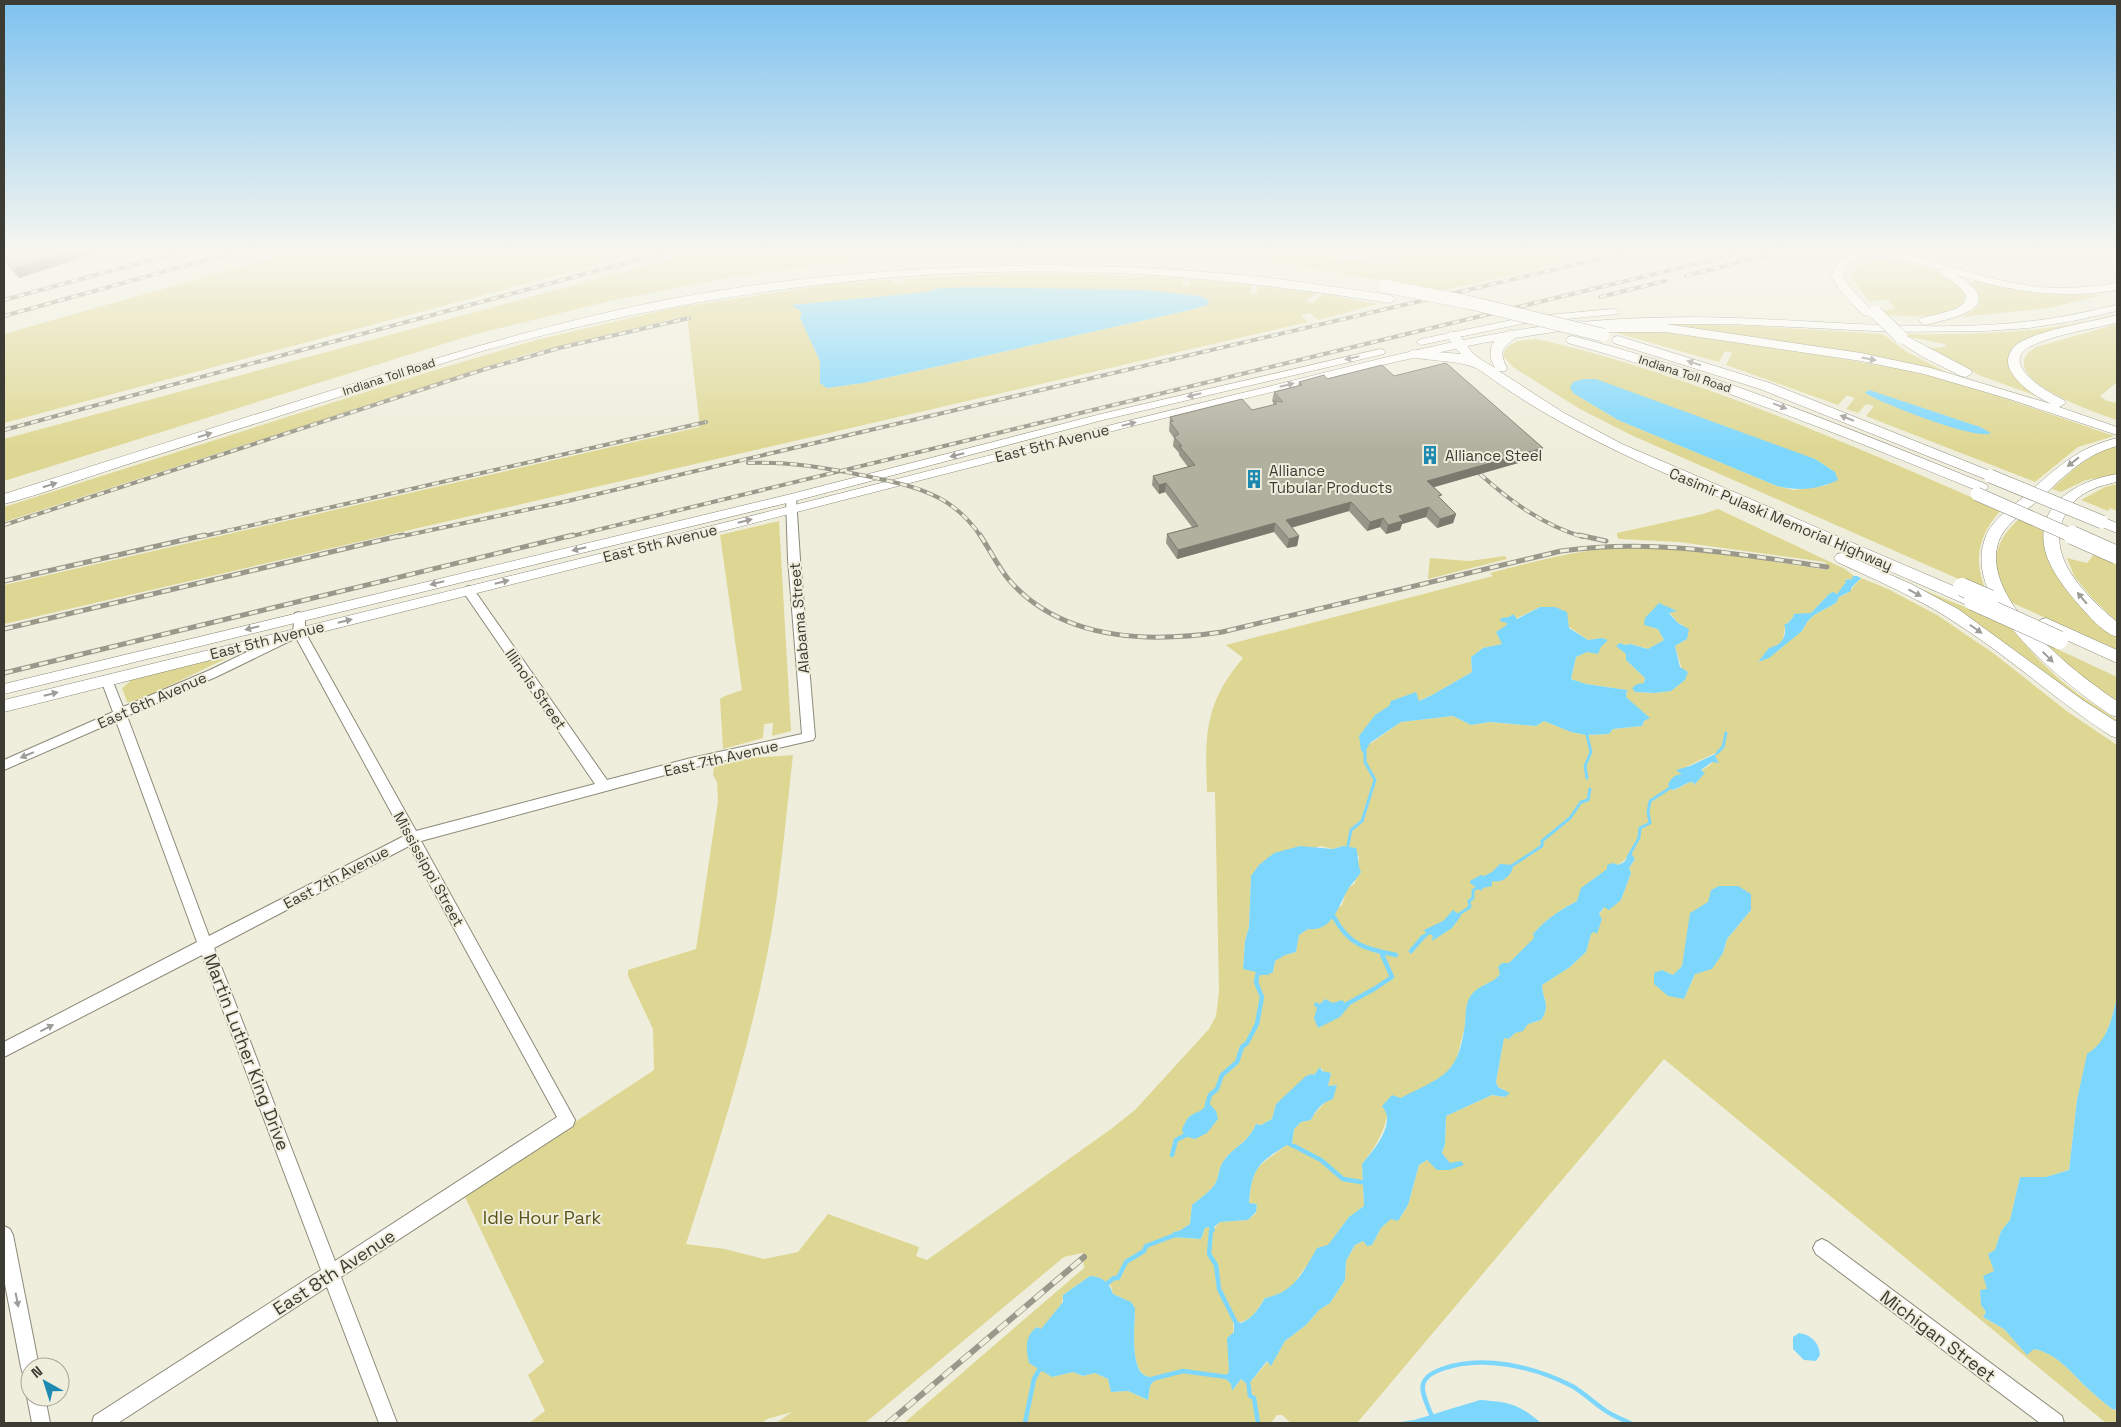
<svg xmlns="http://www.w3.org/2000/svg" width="2121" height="1427" font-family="'Space Grotesk',sans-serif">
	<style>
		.green { fill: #ded793; fill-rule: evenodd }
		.water { fill: #7dd7fd }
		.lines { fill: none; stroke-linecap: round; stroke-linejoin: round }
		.stream-far1 { stroke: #7dd7fd; stroke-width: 3 }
		.stream { stroke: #7dd7fd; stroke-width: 4.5 }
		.minor-casing { stroke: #8b8a79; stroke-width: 2 }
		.major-casing { stroke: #8b8a79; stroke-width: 1 }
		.highway-casing { stroke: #8b8a79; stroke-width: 1 }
		.minor { fill: #fff; fill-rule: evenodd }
		.major { fill: #fff; fill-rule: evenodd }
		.highway { fill: #fff; fill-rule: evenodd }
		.rail-far2-casing { stroke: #99988b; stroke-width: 4 }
		.rail-far1-casing { stroke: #99988b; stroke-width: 5 }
		.rail-casing { stroke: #99988b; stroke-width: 6 }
		.rail-far2 { stroke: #efeedc; stroke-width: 2.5; stroke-dasharray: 7; stroke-linecap: butt }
		.rail-far1 { stroke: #efeedc; stroke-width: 3; stroke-dasharray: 9; stroke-linecap: butt }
		.rail { stroke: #efeedc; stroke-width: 4.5; stroke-dasharray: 12; stroke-linecap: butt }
		.highway-bridge-far1-casing { stroke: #8b8a79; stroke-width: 14; stroke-linecap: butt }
		.highway-bridge-casing { stroke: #8b8a79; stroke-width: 19; stroke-linecap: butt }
		.highway-bridge-far1 { stroke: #fff; stroke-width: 13 }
		.highway-bridge { stroke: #fff; stroke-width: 18 }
		.wall { fill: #989688 }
		.shaded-wall { fill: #7c7a6f }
		.building { fill: #b1af9e; stroke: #7c7a6f }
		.oneway { fill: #9e9d9a }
		.labels { text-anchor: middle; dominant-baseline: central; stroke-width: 4; stroke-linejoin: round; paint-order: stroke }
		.far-street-label { font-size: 12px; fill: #3c3b34; stroke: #efeedc }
		.street-label { font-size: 15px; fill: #3c3b34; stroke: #efeedc }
		.poi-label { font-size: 15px; fill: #3c3b34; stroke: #efeedc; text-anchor: start }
		.near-street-label { font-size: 18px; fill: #3c3b34; stroke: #efeedc }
		.near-park-label { font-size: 18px; fill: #5b5419; stroke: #efeedc }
	</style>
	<rect width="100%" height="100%" fill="#efeedc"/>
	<path class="green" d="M 300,250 L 652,250 L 4,423 L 4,334 Z
		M 704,250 L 1266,250 L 1393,265 L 1403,250 L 1618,250 L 1441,291 L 1323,270 L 1236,258 L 1103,251 L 1032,250 L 943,254 L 793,268 L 732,277 L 610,301 L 472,335 L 4,481 L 4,439 Z
		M 1874,261 C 1906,260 1944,267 1965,293 L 1964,305 C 1947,320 1907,316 1885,315 L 1882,312 L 1895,308 L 1888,300 L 1869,301 L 1852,279 C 1853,266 1863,264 1874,261 Z
		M 1002,274 L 1081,274 L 1171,278 L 1183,279 L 1183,286 L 1189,286 L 1190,279 L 1252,285 L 1250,293 L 1256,294 L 1258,286 L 1316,293 L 1306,301 L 1311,304 L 1323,294 L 1377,304 L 1318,320 L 1310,313 L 1301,315 L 1308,322 L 4,624 L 4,585 L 700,427 L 687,316 L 527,354 L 4,522 L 4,507 L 435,370 L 536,340 L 673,308 L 833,284 L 893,280 L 893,284 L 904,283 L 904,279 ZM 940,288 L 1145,290 L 1200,296 L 1209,301 L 1208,305 L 1190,310 L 863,383 L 827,388 L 820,383 L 820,361 L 800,318 L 802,312 L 793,305 L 926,292 Z
		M 1978,280 L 2017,290 L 2045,294 L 2101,295 L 2049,308 L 1961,317 C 1982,308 1985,300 1968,284 Z
		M 2117,314 L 2105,320 L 2020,342 L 2012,348 L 2009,356 L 2042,398 L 1981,376 L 1925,346 L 1932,348 L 1946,347 L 1945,344 L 1909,337 L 1906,334 C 1976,335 2049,333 2117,314 Z
		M 1668,324 L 1755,326 L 1883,334 L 1907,352 L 1948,373 L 1666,326 Z
		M 2117,324 L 2117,382 L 2100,396 L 2107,401 L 2117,403 L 2117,420 C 2098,413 2021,388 2024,362 C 2024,355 2031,351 2036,347 Z
		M 1646,330 L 1798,351 L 1900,369 L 1945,379 L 1992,394 L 2114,436 L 2078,447 L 2035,482 L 1866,416 L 1874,406 L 1866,404 L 1858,413 L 1846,409 L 1855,398 L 1847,395 L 1838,405 L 1726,365 L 1732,353 L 1725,351 L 1719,362 L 1613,332 Z
		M 1537,339 C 1698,376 1850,445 2001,510 C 1978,536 1973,559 1986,591 L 1631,435 L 1580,409 L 1513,367 L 1503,356 C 1506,340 1524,340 1537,339 ZM 1573,393 L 1815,459 L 1835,472 L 1828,485 L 1794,490 L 1777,486 L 1618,420 Z
		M 2117,446 L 2117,475 L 2086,480 L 2061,492 L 2052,489 C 2072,471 2090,452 2117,446 Z
		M 2117,484 L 2117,511 L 2110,508 L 2108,511 L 2081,500 L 2105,487 Z
		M 1718,509 L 1845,569 L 1855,577 L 1852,580 L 1847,579 L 1843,588 L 1837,594 L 1829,594 L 1811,613 L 1794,616 L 1785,626 L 1783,641 L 1768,651 L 1759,662 L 1782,648 L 1787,642 L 1802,631 L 1807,622 L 1814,615 L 1836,603 L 1839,597 L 1848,593 L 1861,578 L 1888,589 L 1937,615 L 1993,653 L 2068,712 L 2117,745 L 2117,997 L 2112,1018 L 2103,1040 L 2096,1049 L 2077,1100 L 2069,1170 L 2046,1177 L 2020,1177 L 2010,1220 L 2001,1231 L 1995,1250 L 1994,1271 L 1987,1290 L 1980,1290 L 1981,1305 L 1986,1312 L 1983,1317 L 2004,1329 L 2027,1354 L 2034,1349 C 2057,1354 2069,1370 2085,1386 C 2094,1394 2103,1402 2112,1409 L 2117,1410 L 2117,1423 L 2106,1423 L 1664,1059 L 1357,1423 L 1291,1423 L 1282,1415 L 1277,1415 L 1271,1423 L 904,1423 L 1084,1268 L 1082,1253 L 1064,1257 L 865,1423 L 776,1423 L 792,1412 L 767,1419 L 762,1423 L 529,1423 L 545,1411 L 528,1375 L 544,1362 L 464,1195 L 654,1070 L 653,1029 L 628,976 L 628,970 L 696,949 L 718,801 L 717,782 L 713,775 L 714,767 L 751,758 L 793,755 C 787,808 782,863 774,916 C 756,1028 721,1137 686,1244 L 725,1249 L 764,1259 L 798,1252 L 828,1214 L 919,1247 L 916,1256 L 927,1260 L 1111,1129 L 1135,1110 L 1209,1029 L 1216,1016 L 1219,992 L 1215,792 L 1207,792 C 1205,735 1204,704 1243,658 L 1226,645 L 1493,576 L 1490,573 C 1530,563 1571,551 1613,548 C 1683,544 1758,560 1828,570 L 1825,562 L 1679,542 L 1619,539 L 1617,536 L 1617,533 L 1703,514 ZM 1540,607 L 1588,640 L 1602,638 L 1587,652 L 1576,657 L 1571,679 L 1586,684 L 1627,690 L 1626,697 L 1649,718 L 1644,721 L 1642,726 L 1613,729 L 1609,734 L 1586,735 L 1571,732 L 1544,721 L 1536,726 L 1490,722 L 1471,725 L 1453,716 L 1401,722 L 1370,744 L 1375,715 L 1416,692 L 1418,701 L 1432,695 L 1472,672 L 1471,657 L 1483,648 L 1503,644 L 1507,623 ZM 1668,608 L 1675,610 L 1669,612 L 1678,623 L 1682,624 L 1687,639 L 1675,646 L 1685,680 L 1671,691 L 1655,693 L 1635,692 L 1644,683 L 1645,678 L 1627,661 L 1626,654 L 1620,643 L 1625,645 L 1631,644 L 1648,649 L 1664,640 L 1658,629 L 1651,627 ZM 1715,753 L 1711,764 L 1701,771 L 1704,773 L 1694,785 L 1693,782 C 1685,782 1681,789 1673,790 L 1668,785 L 1678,775 L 1682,775 L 1684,768 ZM 1320,846 L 1333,849 L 1343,846 L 1359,856 L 1355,883 L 1347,889 L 1342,905 L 1299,935 L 1296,952 L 1284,955 L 1275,961 L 1273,972 L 1243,969 L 1245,941 L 1249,927 L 1251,876 ZM 1631,854 L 1635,859 L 1629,868 L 1631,873 L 1621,900 L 1604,907 L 1599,915 L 1602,919 L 1594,932 L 1591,933 L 1586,952 L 1570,967 L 1542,985 C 1543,1001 1551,1005 1541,1020 L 1528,1024 L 1523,1030 L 1515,1033 L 1509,1039 L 1504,1037 L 1496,1082 L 1498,1087 L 1505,1090 L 1505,1097 L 1492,1095 L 1446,1116 L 1445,1144 L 1442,1153 L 1450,1164 L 1427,1160 L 1419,1165 L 1408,1205 L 1398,1221 L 1391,1218 L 1381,1228 L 1372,1245 L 1363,1241 L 1355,1245 L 1346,1261 L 1345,1280 L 1330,1303 L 1319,1310 L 1306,1325 L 1285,1341 L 1271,1365 L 1268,1361 L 1248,1385 L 1241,1379 L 1233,1390 L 1231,1384 L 1224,1377 L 1229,1373 C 1229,1355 1235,1339 1233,1322 C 1251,1324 1256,1311 1265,1298 L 1274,1296 L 1291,1288 L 1304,1269 L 1328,1246 L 1349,1217 L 1364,1206 L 1362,1164 C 1374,1149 1383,1135 1387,1116 L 1444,1076 L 1455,1065 L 1465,1026 L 1467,1005 L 1484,985 L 1495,981 L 1500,974 L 1502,963 L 1509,963 L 1535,938 L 1533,934 C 1546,919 1560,910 1577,901 C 1587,872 1613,874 1631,854 ZM 1708,902 L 1751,910 L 1727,939 L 1723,953 L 1695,974 L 1684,999 L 1662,970 L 1673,975 L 1682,966 L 1685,950 ZM 1321,1068 L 1325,1073 L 1331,1073 L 1328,1086 L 1336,1085 C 1333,1099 1317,1107 1311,1120 L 1301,1122 L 1294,1129 L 1292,1143 L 1297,1146 L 1288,1145 L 1284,1147 C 1255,1169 1253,1166 1249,1203 L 1257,1204 L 1256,1213 L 1248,1220 L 1220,1222 L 1210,1233 L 1209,1227 L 1205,1228 L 1201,1239 L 1172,1237 L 1173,1232 L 1179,1231 L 1190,1224 L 1192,1205 C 1199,1199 1210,1192 1215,1184 C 1220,1176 1217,1169 1225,1159 C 1237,1144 1247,1144 1256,1124 L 1261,1125 L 1272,1119 L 1276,1104 L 1314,1075 ZM 1090,1276 L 1111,1286 L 1113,1294 L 1131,1302 L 1135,1308 C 1135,1324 1130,1365 1144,1375 C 1147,1377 1151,1377 1155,1378 L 1150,1386 L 1148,1400 L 1128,1391 L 1111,1392 L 1108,1379 L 1095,1373 L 1083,1376 L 1073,1372 L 1052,1377 L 1037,1327 L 1041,1330 C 1050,1320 1063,1309 1063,1295 Z
		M 2020,518 L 2043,528 L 2044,537 L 2096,618 L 2117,636 L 2117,650 L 2006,600 C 1992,565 1990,545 2020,518 Z
		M 779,521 L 791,731 L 772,736 L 773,723 L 764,724 L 763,738 L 723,749 L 720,699 L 725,696 L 742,690 L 720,535 Z
		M 2096,552 L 2117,561 L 2117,622 L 2092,598 L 2074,576 L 2067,558 L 2087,563 Z
		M 1505,556 L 1507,559 L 1428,579 L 1430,558 L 1469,561 Z
		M 1924,590 L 2010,626 L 2038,659 L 2060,680 L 2078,694 L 2117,720 L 2117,725 L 2094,712 L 1923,593 Z
		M 2038,640 L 2117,677 L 2117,702 L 2086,681 Z
		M 233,655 L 134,703 L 127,702 L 122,688 L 133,679 Z"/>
	<path class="water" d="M 974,287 L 1145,290 L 1200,296 L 1209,301 L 1208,305 L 1190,310 L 863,383 L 827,388 L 820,383 L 820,361 L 800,318 L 802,312 L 792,305 L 926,292 L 940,288 Z
		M 1584,379 L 1596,379 L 1815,459 L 1835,472 L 1838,480 C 1817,490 1798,491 1777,486 L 1618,420 L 1573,393 L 1570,387 L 1573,382 Z
		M 1869,390 L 1980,427 L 1991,433 C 1977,441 1881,403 1865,393 Z
		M 1853,576 L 1857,576 L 1861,578 L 1851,588 L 1851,591 L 1839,597 L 1836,603 L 1814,615 L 1807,622 L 1802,631 L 1769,658 L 1758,662 L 1769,648 C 1781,645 1786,639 1785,626 L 1783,625 L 1788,623 L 1794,616 L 1793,614 L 1811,613 L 1829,594 L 1833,592 L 1837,594 L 1846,582 L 1845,580 L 1852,579 Z
		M 1659,603 L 1677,611 L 1669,613 L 1678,623 L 1689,629 L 1687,639 L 1675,646 L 1680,667 L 1688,672 L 1685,680 L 1671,691 L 1655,693 L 1635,692 L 1632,688 L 1637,684 L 1644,683 L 1645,678 L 1626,660 L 1626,654 L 1616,646 L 1620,643 L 1625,645 L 1630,644 L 1648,649 L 1664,640 L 1658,629 L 1644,625 L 1645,618 Z
		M 1540,607 L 1555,607 L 1567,612 L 1569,628 L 1588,640 L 1602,638 L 1608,640 L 1601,647 L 1598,654 L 1587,652 L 1576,657 L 1571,679 L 1586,684 L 1627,690 L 1626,697 L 1650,718 L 1644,721 L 1642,726 L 1613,729 L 1609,734 L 1586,735 L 1571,732 L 1544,721 L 1536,726 L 1490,722 L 1471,725 L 1453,716 L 1401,722 L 1370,743 L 1364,754 L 1361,750 L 1359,736 L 1375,715 L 1389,706 L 1391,701 L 1416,692 L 1419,701 L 1432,695 L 1472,672 L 1471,657 L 1483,648 L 1502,644 L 1496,632 L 1507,625 L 1507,623 L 1500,621 L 1501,618 L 1509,617 L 1513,614 L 1517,619 Z
		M 1719,749 L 1720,752 L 1715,756 L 1719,763 L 1712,762 L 1701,770 L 1705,773 L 1694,785 L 1693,782 C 1685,782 1680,789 1672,790 L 1668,785 C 1671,779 1674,774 1682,775 L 1676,770 L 1690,766 L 1715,754 Z
		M 1300,846 L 1333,849 L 1343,846 L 1356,848 C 1359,856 1357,864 1361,872 C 1357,879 1350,885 1347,891 C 1338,907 1332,932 1308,929 L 1299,935 L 1296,952 L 1285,955 L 1275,961 L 1273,972 L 1268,975 L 1258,975 L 1256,972 L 1243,969 L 1245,941 L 1249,927 L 1251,876 L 1259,865 L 1274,853 Z
		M 1631,853 L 1635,859 L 1629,868 L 1631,873 L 1621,900 L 1609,910 L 1604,907 L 1599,914 L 1602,919 L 1597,934 L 1594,932 L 1591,934 L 1586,952 L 1570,967 L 1542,985 C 1543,1001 1551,1005 1541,1020 L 1528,1024 L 1523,1031 L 1515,1033 L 1509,1039 L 1504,1038 L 1496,1082 L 1498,1087 L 1510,1093 L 1505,1097 L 1492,1095 L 1446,1116 L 1445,1144 L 1442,1153 L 1450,1163 L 1461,1161 L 1464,1165 L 1449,1170 L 1437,1170 L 1427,1160 L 1419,1165 L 1408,1205 L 1398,1221 L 1391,1219 L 1381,1228 L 1372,1245 L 1367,1246 L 1363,1241 L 1355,1245 L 1346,1261 L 1345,1280 L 1330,1303 L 1319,1310 L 1306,1325 L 1285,1341 L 1271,1366 L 1267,1361 L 1248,1385 L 1241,1379 L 1232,1391 L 1231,1384 L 1224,1377 L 1229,1372 L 1227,1338 L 1234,1332 L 1234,1320 L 1241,1323 C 1253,1318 1259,1308 1265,1298 C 1295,1292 1303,1272 1317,1248 L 1328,1245 L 1349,1217 L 1364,1206 L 1362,1164 C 1372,1152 1388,1134 1387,1117 C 1387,1114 1384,1109 1382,1106 L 1392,1095 L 1401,1098 C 1443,1076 1458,1076 1465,1024 C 1466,1014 1465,1002 1472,994 C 1480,984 1493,984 1500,974 L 1498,967 L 1502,963 L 1509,963 L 1534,938 L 1533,934 C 1546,919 1560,910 1577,901 L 1581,888 L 1607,869 L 1607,865 L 1613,863 L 1618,865 L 1624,862 Z
		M 1500,864 L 1513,865 C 1513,875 1502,884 1492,881 L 1492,886 L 1483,888 L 1481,891 L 1470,883 L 1470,881 L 1481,875 L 1484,876 L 1492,872 Z
		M 1719,886 L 1738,886 L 1751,894 L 1751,910 L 1727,939 L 1723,953 L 1712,969 L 1695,974 L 1684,999 L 1668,996 L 1654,984 L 1654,973 L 1662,970 L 1673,975 L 1682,966 L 1690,913 L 1708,902 L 1711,890 Z
		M 1453,910 L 1461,916 L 1452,928 L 1432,941 L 1433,936 L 1430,934 L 1424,939 L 1419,938 L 1426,933 L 1424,930 L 1443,921 Z
		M 2117,997 L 2117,1410 L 2112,1409 C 2103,1402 2094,1394 2085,1386 C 2069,1370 2057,1354 2034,1349 L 2027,1355 L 2004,1329 L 1983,1317 L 1986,1312 L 1981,1305 L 1980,1290 L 1987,1289 L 1983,1276 L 1994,1271 L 1988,1254 L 1995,1250 L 2001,1231 L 2010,1220 L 2020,1177 L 2046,1177 L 2069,1170 L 2077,1100 L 2087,1054 C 2107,1042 2112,1019 2117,997 Z
		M 1325,999 L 1333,1003 L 1342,1000 L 1345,1003 L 1348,1001 L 1350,1005 L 1340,1017 L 1318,1028 L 1314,1018 L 1317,1008 L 1314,1005 L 1315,1002 L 1320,1004 Z
		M 1320,1067 L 1322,1071 L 1331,1073 L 1328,1086 L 1337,1085 L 1333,1099 C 1321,1103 1316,1110 1311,1120 L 1301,1122 L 1294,1129 L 1292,1143 L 1297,1148 L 1293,1148 L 1287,1145 C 1258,1163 1252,1168 1249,1203 L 1257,1204 L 1256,1212 L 1248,1220 L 1220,1222 L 1214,1227 L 1215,1231 L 1211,1234 L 1209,1227 L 1205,1228 L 1201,1239 L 1172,1237 L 1173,1232 L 1179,1231 L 1190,1224 L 1192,1205 C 1199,1199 1210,1192 1215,1184 C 1220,1176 1217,1169 1225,1159 C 1237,1144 1247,1144 1256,1124 L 1261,1125 L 1272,1119 L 1276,1104 L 1306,1076 L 1312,1074 L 1314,1075 Z
		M 1207,1101 L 1216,1111 L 1218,1119 L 1207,1133 L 1195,1139 L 1184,1136 L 1182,1129 C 1184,1125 1186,1120 1189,1117 C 1196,1111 1205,1112 1207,1101 Z
		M 1090,1276 C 1103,1277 1109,1282 1113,1294 L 1131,1302 L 1135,1308 C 1135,1324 1130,1366 1144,1375 C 1147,1377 1152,1377 1156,1378 L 1150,1386 L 1148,1400 L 1128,1391 L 1111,1392 L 1108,1379 L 1095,1373 L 1083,1376 L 1073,1372 L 1052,1377 L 1029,1363 C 1026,1350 1024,1336 1037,1327 L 1041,1329 L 1063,1302 L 1063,1295 Z
		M 1799,1333 C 1812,1335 1819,1343 1820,1355 L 1816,1361 L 1804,1360 L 1793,1349 L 1793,1337 Z
		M 1480,1400 C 1509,1402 1519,1404 1541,1423 L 1394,1423 L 1414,1420 Z"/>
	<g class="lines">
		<path class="stream-far1" d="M 1586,731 L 1591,752 L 1585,766 L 1587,778
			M 1718,752 L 1723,747 L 1726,733
			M 1347,850 L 1351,830 L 1362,821 L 1375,780 L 1365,762 L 1365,751
			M 1628,857 L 1639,838 L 1640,828 L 1650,823 L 1648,812 L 1650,801 L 1673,786
			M 1510,867 L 1542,846 L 1542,841 L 1570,818 L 1581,802 L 1588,800 L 1590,789
			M 1332,913 L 1334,919
			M 1456,916 L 1470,907 L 1469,901 L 1473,898 L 1473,890 L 1482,886"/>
		<path class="stream" d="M 1334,917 C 1349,946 1367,949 1396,955
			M 1411,951 L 1423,937
			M 1347,1004 L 1374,989 L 1392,977 L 1381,952
			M 1207,1105 L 1210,1095 L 1217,1089 L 1222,1075 L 1237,1062 L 1242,1047 L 1247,1043 L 1257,1024 L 1262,997 L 1256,982 L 1258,972
			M 1294,1146 L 1321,1160 L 1343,1179 L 1367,1183
			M 1172,1155 L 1176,1140 L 1186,1135
			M 1211,1231 L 1209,1254 L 1216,1265 L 1219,1289 L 1236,1323
			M 1105,1285 L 1114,1278 L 1118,1278 L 1126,1262 L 1144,1251 L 1146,1246 L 1175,1235
			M 1152,1379 L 1183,1371 L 1227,1377
			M 1248,1381 L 1250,1396 L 1254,1398 L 1258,1423
			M 1431,1414 C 1422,1392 1414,1379 1442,1369 C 1482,1354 1535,1367 1572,1386 C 1584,1393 1594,1403 1606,1411 C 1613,1416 1622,1419 1630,1423
			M 1025,1423 L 1034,1379 L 1041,1367"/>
		<g class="minor-casing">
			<path id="minor" d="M 791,495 L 796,498 L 800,559 L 815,737 L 813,740 L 691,768 L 421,841 L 575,1120 L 573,1126 L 341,1277 L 397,1423 L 379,1423 L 327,1287 L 118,1423 L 92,1423 L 94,1416 L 321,1270 L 202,955 L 4,1057 L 4,1042 L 197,942 L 116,721 L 4,770 L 4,760 L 113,712 L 101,680 L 103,677 L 111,677 L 123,707 L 210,670 L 284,634 L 292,634 L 294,637 L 292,640 L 218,676 L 127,716 L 209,936 L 404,836 L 293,632 L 295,613 L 299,612 L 305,616 L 305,632 L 416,831 L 595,784 L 464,593 L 462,590 L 468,586 L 472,587 L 607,780 L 691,758 L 802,734 L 788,559 L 786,498 ZM 409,846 L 557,1117 L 335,1261 L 214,948 Z
				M 4,1226 L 10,1229 L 13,1235 L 39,1367 L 30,1367 L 30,1376 L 23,1374 L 21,1367 L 4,1279 Z
				M 1822,1239 L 1828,1242 L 2062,1416 L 2064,1423 L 2040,1423 L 1816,1254 L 1813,1248 L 1816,1242 Z
				M 30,1390 L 30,1397 L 45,1397 L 50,1423 L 32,1423 L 27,1397 Z"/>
		</g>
		<g class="major-casing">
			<path id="major" d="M 2117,305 L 2117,311 L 2073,321 L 2029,328 L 1984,331 L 1895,332 L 1730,324 L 1667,324 L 1574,329 L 1482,343 L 1395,362 L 1136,425 L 668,545 L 4,712 L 4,700 C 299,628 595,556 889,481 C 1019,448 1149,415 1279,384 C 1356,365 1433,344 1512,331 C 1594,317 1678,315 1761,319 C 1851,323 1942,332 2032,321 C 2061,318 2089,311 2117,305 Z
				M 1613,309 L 1617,310 L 1618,312 L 1617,314 L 1526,323 L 1421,345 L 1416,342 L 1421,339 L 1526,317 Z
				M 1380,349 L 1384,350 L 1385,352 L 1384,354 L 1103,420 L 791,502 L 4,694 L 4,684 L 791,494 L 1101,414 Z"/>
		</g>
		<g class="highway-casing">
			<path id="highway" d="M 1875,250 C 1927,256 1974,277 2025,285 C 2055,290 2087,288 2117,283 L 2117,290 C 2062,299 2011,292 1957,275 C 2010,308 1953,318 1925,325 L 1919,321 L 1921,318 C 1951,311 1994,304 1941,275 L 1939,273 L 1942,270 C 1912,262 1876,249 1847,264 L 1843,276 L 1850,287 L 1873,312 L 1867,316 L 1863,315 L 1841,292 L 1831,276 L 1838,260 L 1856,252 Z
				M 1046,265 C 1103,266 1160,268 1217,273 C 1275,277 1333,287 1390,295 L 1396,299 L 1390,303 C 1305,290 1221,279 1135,274 C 916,262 697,293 486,350 C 445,362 405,376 364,389 C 282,415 201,441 119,467 C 81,479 43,494 4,504 L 4,494 C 108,461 213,428 317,395 C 436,358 554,321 676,298 C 799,275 922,267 1046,265 Z
				M 2117,315 L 2117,323 C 2095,328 2041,337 2025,350 C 2004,368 2051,394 2064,400 L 2066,403 L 2059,407 L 2117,427 L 2117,435 L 2006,398 L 1924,374 L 1861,361 L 1666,332 L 1610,332 L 1578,329 L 1572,325 L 1578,321 L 1610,324 L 1666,324 L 1861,353 L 1931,368 L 2051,404 C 2035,396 2019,386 2010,370 C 2006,361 2008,353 2015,346 C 2028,332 2096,321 2117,315 Z
				M 1512,330 L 1518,334 C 1506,349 1496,346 1507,368 L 1506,371 L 1499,371 L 1564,413 L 1622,444 L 1979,597 L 1981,601 L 1979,605 L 1973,607 L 1967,605 C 1888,570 1808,535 1728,501 C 1641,463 1558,428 1481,371 C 1464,358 1412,362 1406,354 L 1412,350 L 1461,354 L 1445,335 L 1451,331 C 1461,334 1465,343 1471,351 C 1477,358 1487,363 1495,368 C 1485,351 1492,335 1512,330 Z
				M 1901,333 L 1971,370 L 1972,373 L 1966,377 L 1961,376 L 1921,356 L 1897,340 L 1895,337 Z
				M 1572,336 C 1714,372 1850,429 1986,484 L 1988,487 L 1986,490 L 1976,490 C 1841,435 1708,381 1568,343 L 1566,340 L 1568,337 Z
				M 1618,336 L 1770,383 L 1995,473 L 1997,476 L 1995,479 L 1985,479 L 1760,389 L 1614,343 L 1612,340 L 1614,337 Z
				M 2117,438 L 2117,446 C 2085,454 2063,477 2040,499 C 2027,510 2009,521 2001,536 C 1972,594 2076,674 2117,701 L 2117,717 L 2111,715 C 2065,684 1958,602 1986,536 C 1993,518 2014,506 2028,493 C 2058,467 2077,448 2117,438 Z
				M 2117,474 L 2117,482 C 2097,486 2076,493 2066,513 C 2042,555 2087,597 2117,622 L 2117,637 C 2103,633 2089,616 2079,605 C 2067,591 2054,575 2047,557 C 2030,507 2075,481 2117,474 Z
				M 2102,517 L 2117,523 L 2117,533 L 2097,525 L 2095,522 L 2097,519 Z
				M 1842,553 L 1911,584 L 1958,609 L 2084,701 L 2117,722 L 2117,738 L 2111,736 C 2058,702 2012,659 1959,625 C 1921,599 1878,581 1837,562 L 1834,558 L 1837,554 Z
				M 2046,618 L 2117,650 L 2117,663 L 2040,628 L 2038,624 L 2040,620 Z"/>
		</g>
		<use href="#minor" class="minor"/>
		<use href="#major" class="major"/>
		<use href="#highway" class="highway"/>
		<g class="rail-far2-casing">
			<path id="rail-far2" d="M 1686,276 L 1787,250
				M 1600,297 L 1665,281
				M 4,300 L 187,250
				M 4,316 L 242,250
				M 4,430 L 674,250
				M 748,463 C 788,461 827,468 866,476 C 893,482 922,487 946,502 C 960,511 972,523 981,537
				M 1480,474 C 1511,502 1543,525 1583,537
				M 4,525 L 482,370 L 559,348 L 689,318
				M 200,537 L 706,422
				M 398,537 L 559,503 L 1638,250
				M 568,537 L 1754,250"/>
		</g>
		<g class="rail-far1-casing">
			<path id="rail-far1" d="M 980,535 C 990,550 998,567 1009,580 C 1062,641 1149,643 1222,632 L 1561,551 C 1654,538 1736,554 1827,567
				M 1579,535 L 1606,541
				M 4,581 L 205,535
				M 4,629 L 403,535
				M 4,673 L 573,535"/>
		</g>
		<g class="rail-casing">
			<path id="rail" d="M 888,1423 L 1084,1257"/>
		</g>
		<use href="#rail-far2" class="rail-far2"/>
		<use href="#rail-far1" class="rail-far1"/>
		<use href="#rail" class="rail"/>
		<g class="highway-bridge-far1-casing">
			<path id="highway-bridge-far1" d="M 1385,286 L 1467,302 L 1603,335
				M 1875,312 L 1901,337
				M 1990,476 L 2102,522
				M 1977,494 L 2075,537"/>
		</g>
		<g class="highway-bridge-casing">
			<path id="highway-bridge" d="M 2072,535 L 2117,555
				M 1962,587 L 1990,599
				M 1973,601 L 2059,640"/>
		</g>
		<use href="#highway-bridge-far1" class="highway-bridge-far1"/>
		<use href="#highway-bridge" class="highway-bridge"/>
	</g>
	<path class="wall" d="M 4,250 L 105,250 L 19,278 L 6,263 L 4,263 Z
		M 1394,376 L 1539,457 L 1434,487 L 1440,499 L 1456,514 L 1453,523 L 1437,528 L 1426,517 L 1402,524 L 1400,530 L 1386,534 L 1380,527 L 1367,531 L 1349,511 L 1291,527 L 1299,536 L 1297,546 L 1287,548 L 1274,532 L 1177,559 L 1166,543 L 1167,534 L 1192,527 L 1165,492 L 1159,494 L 1152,485 L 1153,476 L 1188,467 L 1179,455 L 1179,453 L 1173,446 L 1174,438 L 1169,431 L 1170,417 L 1252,410 L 1273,405 L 1273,402 L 1272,401 L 1274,392 L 1298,386 L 1299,382 L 1327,379 Z"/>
	<path class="shaded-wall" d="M 74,250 L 105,250 L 19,278 L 13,269 Z
		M 1543,448 L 1539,457 L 1424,490 L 1427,481 Z
		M 1166,483 L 1165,492 L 1159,494 L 1159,485 Z
		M 1351,502 L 1349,511 L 1284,530 L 1286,520 Z
		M 1429,507 L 1426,517 L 1402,524 L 1400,530 L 1386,534 L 1388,525 L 1399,516 Z
		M 1456,514 L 1453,523 L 1437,528 L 1440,519 Z
		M 1383,518 L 1380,527 L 1367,531 L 1370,522 Z
		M 1275,523 L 1274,532 L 1177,559 L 1178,550 Z
		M 1299,536 L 1297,546 L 1287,548 L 1289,539 Z"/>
	<path class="building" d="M 4,250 L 74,250 L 13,269 L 4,259 Z
		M 1446,363 L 1543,448 L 1427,481 L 1442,495 L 1438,496 L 1456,514 L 1440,519 L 1429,507 L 1399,516 L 1403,521 L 1388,525 L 1383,518 L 1370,522 L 1351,502 L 1286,520 L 1299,536 L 1289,539 L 1275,523 L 1178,550 L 1167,534 L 1198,526 L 1166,483 L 1159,485 L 1153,476 L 1195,465 L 1179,446 L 1182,446 L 1174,437 L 1179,434 L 1170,422 L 1173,421 L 1170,417 L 1242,399 L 1252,410 L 1277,404 L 1273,401 L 1283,402 L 1274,392 L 1302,385 L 1299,382 L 1324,375 L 1327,379 L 1382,365 L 1394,376 Z"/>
	<defs><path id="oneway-solid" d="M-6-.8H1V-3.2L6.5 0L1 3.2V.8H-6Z" transform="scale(1.25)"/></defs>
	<g class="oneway">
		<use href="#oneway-solid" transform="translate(1352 358) rotate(167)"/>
		<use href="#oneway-solid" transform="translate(1869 359) rotate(11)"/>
		<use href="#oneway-solid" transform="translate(1694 363) rotate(-162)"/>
		<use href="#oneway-solid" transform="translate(1287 385) rotate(-14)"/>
		<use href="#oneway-solid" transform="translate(1194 395) rotate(166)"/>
		<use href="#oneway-solid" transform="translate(1780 406) rotate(21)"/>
		<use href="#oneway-solid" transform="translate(1847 418) rotate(-158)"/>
		<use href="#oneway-solid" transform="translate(1129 424) rotate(-14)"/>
		<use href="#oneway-solid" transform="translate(205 435) rotate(-18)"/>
		<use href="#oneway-solid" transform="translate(957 455) rotate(166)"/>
		<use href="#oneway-solid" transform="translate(2073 462) rotate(142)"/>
		<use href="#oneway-solid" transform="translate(50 485) rotate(-18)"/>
		<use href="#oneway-solid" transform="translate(745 521) rotate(-14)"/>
		<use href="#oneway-solid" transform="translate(579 549) rotate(167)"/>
		<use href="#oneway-solid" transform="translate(502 582) rotate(-14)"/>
		<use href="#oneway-solid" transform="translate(437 583) rotate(166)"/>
		<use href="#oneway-solid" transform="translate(1915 593) rotate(28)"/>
		<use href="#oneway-solid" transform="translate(2082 598) rotate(-130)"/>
		<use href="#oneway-solid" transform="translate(345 621) rotate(-14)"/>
		<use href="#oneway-solid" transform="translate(252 628) rotate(166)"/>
		<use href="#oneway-solid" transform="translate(1976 629) rotate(35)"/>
		<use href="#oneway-solid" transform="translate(2048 657) rotate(44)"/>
		<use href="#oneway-solid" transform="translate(51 694) rotate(-14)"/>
		<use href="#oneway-solid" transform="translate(27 755) rotate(157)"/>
		<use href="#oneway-solid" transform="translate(47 1028) rotate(-27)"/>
		<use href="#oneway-solid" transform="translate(17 1300) rotate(79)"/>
	</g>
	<linearGradient id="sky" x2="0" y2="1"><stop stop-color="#7dc2f0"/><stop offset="0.56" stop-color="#f8f7ef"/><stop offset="1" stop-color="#f8f7ef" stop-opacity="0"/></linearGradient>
	<rect width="2121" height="450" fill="url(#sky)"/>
	<defs>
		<g id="building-bare" transform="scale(1.5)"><path d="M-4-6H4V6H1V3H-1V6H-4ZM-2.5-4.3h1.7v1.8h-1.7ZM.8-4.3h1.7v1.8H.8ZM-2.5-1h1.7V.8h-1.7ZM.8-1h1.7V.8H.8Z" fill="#1e8ab1" stroke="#efeedc" stroke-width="2.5" paint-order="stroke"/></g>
	</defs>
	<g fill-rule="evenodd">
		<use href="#building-bare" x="1430" y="455"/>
		<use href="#building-bare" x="1254" y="479"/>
	</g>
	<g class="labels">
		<g class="far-street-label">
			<text transform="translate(1685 374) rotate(18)">Indiana Toll Road</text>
			<text transform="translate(389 377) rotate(-18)">Indiana Toll Road</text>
		</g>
		<g class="street-label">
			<text transform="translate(1052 443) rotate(-14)">East 5th Avenue</text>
			<text transform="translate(1781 519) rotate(23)">Casimir Pulaski Memorial Highway</text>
			<text transform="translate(660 543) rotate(-14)">East 5th Avenue</text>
			<text transform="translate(799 618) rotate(-95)">Alabama Street</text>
			<text transform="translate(267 640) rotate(-14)">East 5th Avenue</text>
			<text transform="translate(536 689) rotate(55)">Illinois Street</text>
			<text transform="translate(152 700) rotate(-24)">East 6th Avenue</text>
			<text transform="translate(721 758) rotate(-13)">East 7th Avenue</text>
			<text transform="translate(429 869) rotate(61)">Mississippi Street</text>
			<text transform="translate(336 877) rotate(-28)">East 7th Avenue</text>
		</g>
		<g class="poi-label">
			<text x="1445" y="455">Alliance Steel</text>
			<text x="1269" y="470">Alliance<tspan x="1269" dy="17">Tubular Products</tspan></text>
		</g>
		<g class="near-street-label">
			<text transform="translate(247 1052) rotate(69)">Martin Luther King Drive</text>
			<text transform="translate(334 1272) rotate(-33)">East 8th Avenue</text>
			<text transform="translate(1938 1336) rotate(37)">Michigan Street</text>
		</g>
		<g class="near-park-label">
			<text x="542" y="1217">Idle Hour Park</text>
		</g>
	</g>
	<rect width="2121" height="1427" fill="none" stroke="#3c3b34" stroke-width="10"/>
	<g transform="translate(45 1382) rotate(321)"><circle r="24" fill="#efeedc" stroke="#a7a699"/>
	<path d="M0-4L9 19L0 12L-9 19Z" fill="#1e8ab1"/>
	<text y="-8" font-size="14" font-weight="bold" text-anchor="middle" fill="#3c3b34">N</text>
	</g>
</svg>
